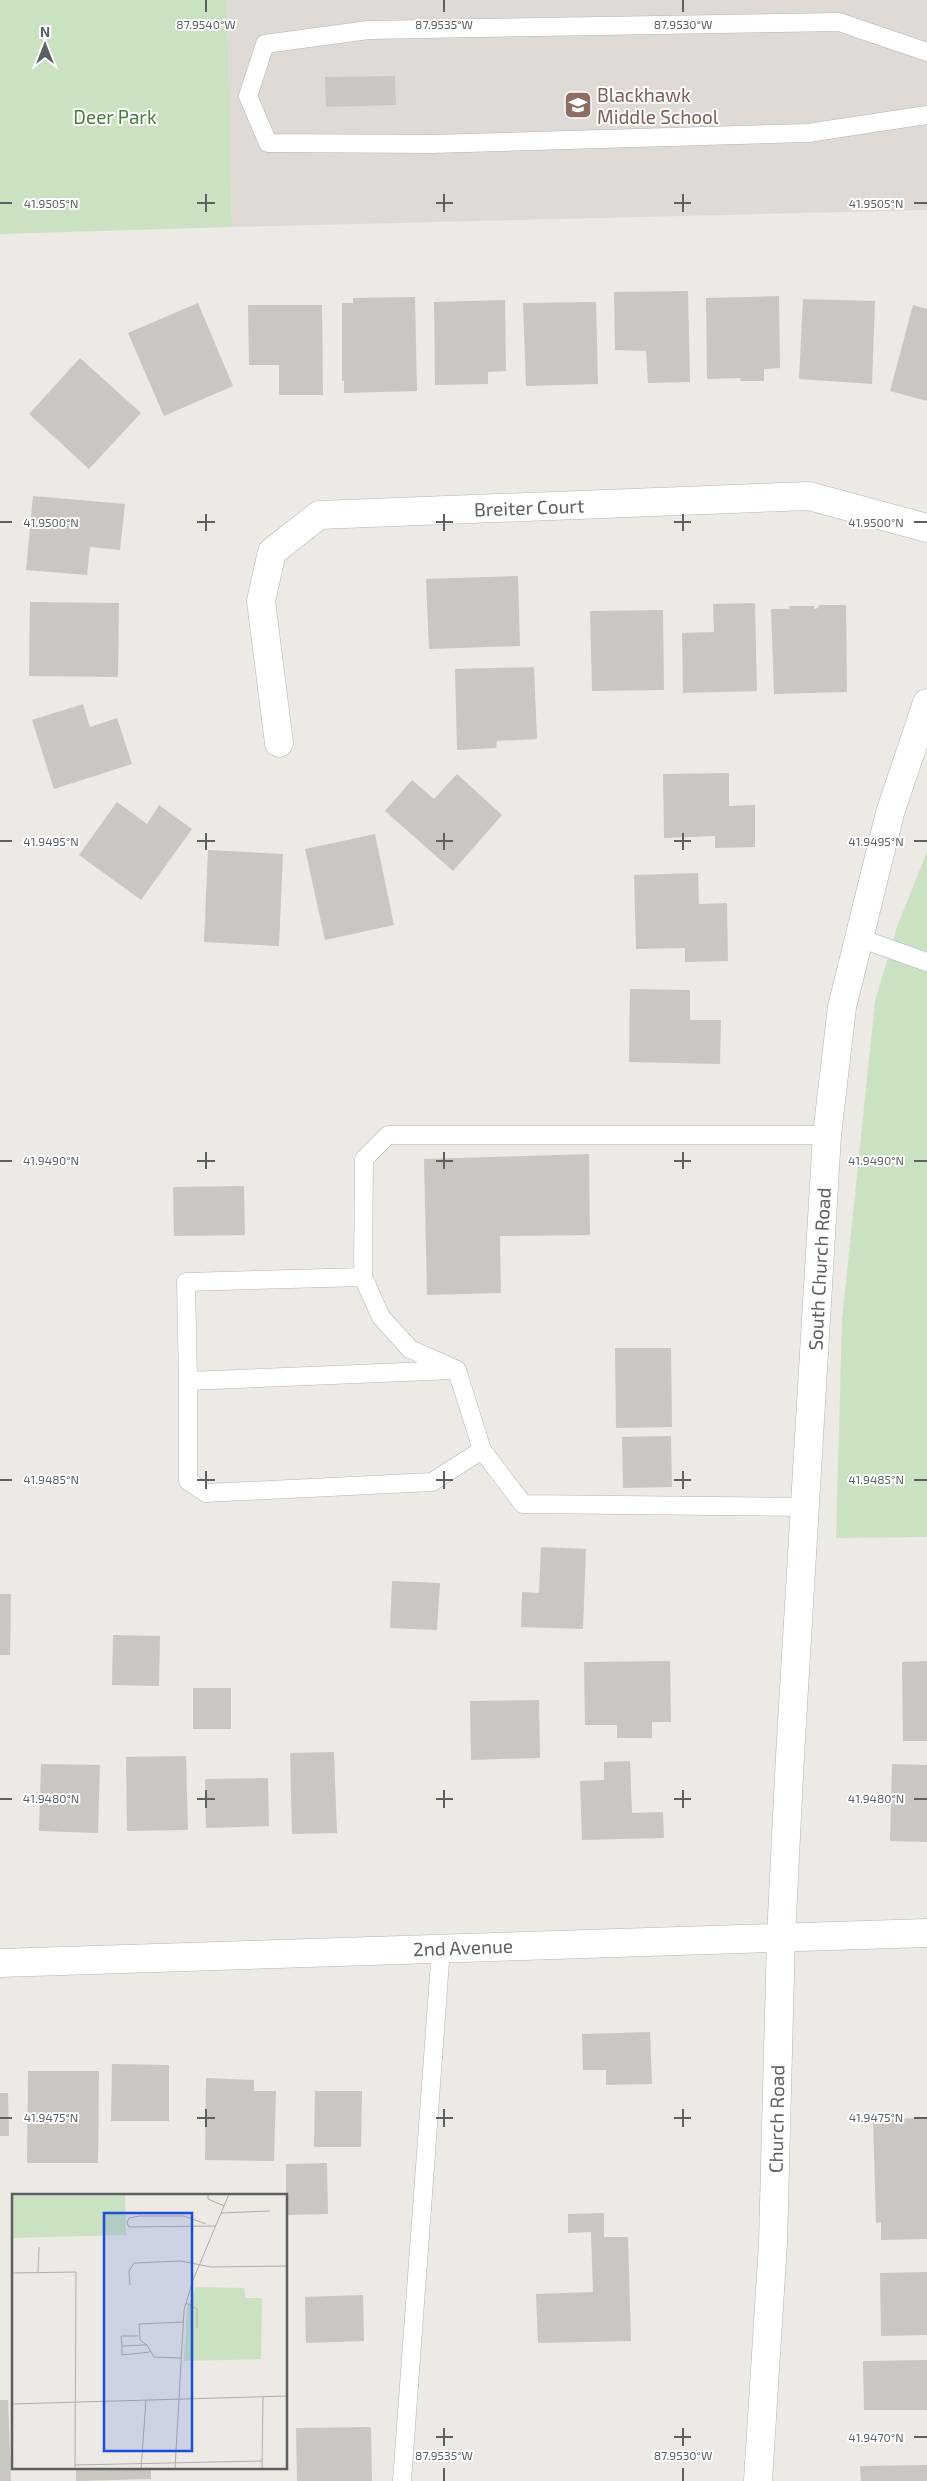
<svg xmlns="http://www.w3.org/2000/svg" width="927" height="2481" font-family="'Exo 2',sans-serif">
	<style>
		.education { fill: #dfdad5 }
		.green { fill: #cae2c2 }
		.building { fill: #cac6c2 }
		.lines { fill: none; stroke-linecap: round; stroke-linejoin: round }
		.service-casing { stroke: #b1b5b7; stroke-width: 19 }
		.minor-casing { stroke: #b1b5b7; stroke-width: 29 }
		.service { stroke: #fff; stroke-width: 18 }
		.minor { stroke: #fff; stroke-width: 28 }
		.ticks { fill: none; stroke: #5c6063; stroke-width: 2 }
		.labels { text-anchor: middle; dominant-baseline: central; stroke-width: 4; stroke-linejoin: round; paint-order: stroke }
		.education-label { font-size: 19px; fill: #785e54; stroke: #fff; text-anchor: start }
		.park-label { font-size: 19px; fill: #4a803d; stroke: #fff }
		.street-label { font-size: 19px; fill: #5c6063; stroke: #fff }
		.inset-road { fill: none; stroke: #afaeac; stroke-width: 1 }
		.view { fill: #1d4ed8; fill-opacity: 0.15; stroke: #1d4ed8; stroke-width: 2.5 }
		.inset-edge { fill: none; stroke: #5c6063; stroke-width: 2.5 }
		.ticks-label { font-size: 12px; text-anchor: middle; fill: #5c6063; stroke: #fff; stroke-width: 4; stroke-linejoin: round; paint-order: stroke }
	</style>
	<rect width="100%" height="100%" fill="#ede9e4"/>
	<path class="education" d="M 227,0 L 927,0 L 927,210 L 232,227 Z"/>
	<path class="green" d="M 0,0 L 227,0 L 232,227 L 0,234 Z
		M 927,852 L 927,1537 L 836,1538 L 842,1320 L 875,1001 L 897,927 Z"/>
	<path class="building" d="M 395,76 L 396,105 L 326,107 L 325,77 Z
		M 688,291 L 690,382 L 648,383 L 646,351 L 615,350 L 614,292 Z
		M 779,296 L 780,368 L 764,369 L 764,381 L 741,381 L 740,378 L 707,379 L 706,298 Z
		M 415,297 L 417,391 L 344,393 L 344,381 L 342,381 L 342,303 L 353,303 L 353,298 Z
		M 803,299 L 875,301 L 872,384 L 799,379 Z
		M 505,300 L 506,371 L 488,372 L 488,384 L 435,385 L 434,302 Z
		M 596,302 L 598,384 L 526,386 L 523,303 Z
		M 198,303 L 233,386 L 164,416 L 128,333 Z
		M 248,305 L 322,305 L 323,395 L 279,395 L 279,365 L 249,365 Z
		M 913,305 L 927,309 L 927,401 L 890,391 Z
		M 80,358 L 141,413 L 89,469 L 29,414 Z
		M 33,496 L 125,504 L 120,550 L 90,547 L 87,575 L 26,570 Z
		M 518,576 L 520,646 L 429,649 L 426,579 Z
		M 30,602 L 119,603 L 118,677 L 29,676 Z
		M 755,603 L 757,691 L 683,693 L 682,633 L 714,632 L 713,604 Z
		M 819,605 L 846,605 L 847,692 L 774,694 L 771,609 L 790,609 L 789,606 L 814,606 L 814,609 L 818,608 Z
		M 663,610 L 664,690 L 592,691 L 590,611 Z
		M 534,667 L 537,739 L 497,741 L 496,748 L 457,750 L 455,669 Z
		M 83,704 L 90,727 L 117,718 L 132,764 L 54,789 L 32,720 Z
		M 729,773 L 729,806 L 755,805 L 755,847 L 715,848 L 715,836 L 664,838 L 663,774 Z
		M 457,774 L 502,815 L 453,871 L 385,811 L 412,780 L 434,799 Z
		M 117,802 L 147,824 L 159,805 L 192,829 L 141,900 L 79,855 Z
		M 375,834 L 394,925 L 325,940 L 305,849 Z
		M 208,850 L 283,854 L 279,946 L 204,942 Z
		M 698,873 L 699,904 L 727,903 L 728,961 L 685,962 L 685,948 L 636,949 L 634,875 Z
		M 630,989 L 690,990 L 690,1020 L 721,1020 L 720,1064 L 629,1062 Z
		M 589,1154 L 590,1235 L 500,1236 L 501,1293 L 427,1295 L 424,1159 Z
		M 244,1186 L 245,1235 L 174,1236 L 173,1187 Z
		M 615,1348 L 671,1348 L 672,1427 L 616,1428 Z
		M 671,1436 L 672,1487 L 623,1488 L 622,1437 Z
		M 541,1547 L 586,1549 L 583,1629 L 521,1627 L 522,1592 L 539,1593 Z
		M 392,1581 L 440,1583 L 437,1630 L 390,1628 Z
		M 0,1594 L 11,1594 L 10,1655 L 0,1655 Z
		M 113,1635 L 160,1636 L 159,1686 L 112,1685 Z
		M 670,1661 L 671,1722 L 652,1722 L 652,1738 L 617,1738 L 617,1725 L 585,1725 L 584,1662 Z
		M 927,1661 L 927,1741 L 903,1741 L 902,1662 Z
		M 193,1688 L 231,1688 L 231,1729 L 193,1729 Z
		M 539,1700 L 540,1758 L 471,1760 L 470,1701 Z
		M 334,1752 L 337,1833 L 292,1834 L 290,1753 Z
		M 186,1756 L 188,1830 L 127,1831 L 126,1757 Z
		M 630,1761 L 632,1813 L 663,1812 L 664,1838 L 582,1840 L 580,1781 L 604,1780 L 604,1762 Z
		M 41,1764 L 100,1765 L 98,1833 L 39,1831 Z
		M 892,1764 L 927,1765 L 927,1842 L 890,1841 Z
		M 268,1778 L 269,1826 L 206,1828 L 205,1779 Z
		M 650,2032 L 652,2084 L 606,2085 L 606,2070 L 583,2070 L 582,2034 Z
		M 112,2064 L 169,2065 L 169,2121 L 111,2121 Z
		M 28,2071 L 99,2071 L 98,2163 L 27,2163 Z
		M 206,2078 L 254,2080 L 254,2091 L 276,2091 L 274,2161 L 205,2160 Z
		M 315,2091 L 362,2091 L 361,2147 L 314,2147 Z
		M 0,2093 L 8,2093 L 9,2136 L 0,2136 Z
		M 927,2118 L 927,2239 L 881,2240 L 881,2222 L 876,2223 L 873,2119 Z
		M 327,2163 L 328,2214 L 286,2215 L 286,2164 Z
		M 604,2213 L 604,2237 L 628,2237 L 631,2341 L 538,2343 L 536,2294 L 593,2292 L 591,2232 L 568,2233 L 568,2214 Z
		M 927,2272 L 927,2335 L 881,2336 L 880,2273 Z
		M 363,2295 L 364,2341 L 306,2343 L 305,2297 Z
		M 927,2360 L 927,2410 L 864,2410 L 863,2361 Z
		M 0,2400 L 8,2400 L 11,2481 L 0,2481 Z
		M 371,2427 L 372,2481 L 297,2481 L 296,2428 Z
		M 927,2465 L 927,2481 L 861,2481 L 860,2466 Z
		M 76,2467 L 151,2467 L 151,2479 L 76,2481 Z"/>
	<g class="lines">
		<g class="service-casing">
			<path id="service" d="M 927,52 L 839,22 L 368,30 L 265,44 L 248,96 L 268,143 L 432,144 L 808,133 L 927,115
				M 859,938 L 927,962
				M 454,1370 L 188,1381 L 188,1481 L 206,1493 L 432,1482 L 482,1450
				M 188,1381 L 186,1282 L 363,1277
				M 805,1507 L 523,1504 L 482,1450 L 457,1370 L 410,1349 L 381,1317 L 363,1277 L 364,1159 L 388,1135 L 827,1135
				M 402,2481 L 441,1948"/>
		</g>
		<g class="minor-casing">
			<path id="minor" d="M 279,743 L 261,601 L 272,552 L 319,515 L 809,496 L 927,528
				M 0,1963 L 927,1933
				M 758,2481 L 773,2243 L 781,1937 L 790,1756 L 827,1135 L 842,1007 L 890,813 L 927,703"/>
		</g>
		<use href="#service" class="service"/>
		<use href="#minor" class="minor"/>
	</g>
	<path class="ticks" d="M 206,0 L 206,12M 444,0 L 444,12M 683,0 L 683,12M 206,194 L 206,212M 444,194 L 444,212M 683,194 L 683,212M 0,203 L 12,203M 197,203 L 215,203M 436,203 L 453,203M 674,203 L 691,203M 914,203 L 927,203M 206,514 L 206,531M 444,514 L 444,531M 683,514 L 683,531M 0,522 L 12,522M 197,522 L 215,522M 436,522 L 453,522M 674,522 L 691,522M 914,522 L 927,522M 206,833 L 206,850M 444,833 L 444,850M 683,833 L 683,850M 0,841 L 12,841M 197,841 L 215,841M 436,841 L 453,841M 674,841 L 691,841M 914,841 L 927,841M 206,1152 L 206,1169M 444,1152 L 444,1169M 683,1152 L 683,1169M 0,1161 L 12,1161M 197,1161 L 215,1161M 436,1161 L 453,1161M 674,1161 L 691,1161M 914,1161 L 927,1161M 206,1471 L 206,1489M 444,1471 L 444,1489M 683,1471 L 683,1489M 0,1480 L 12,1480M 197,1480 L 215,1480M 436,1480 L 453,1480M 674,1480 L 691,1480M 914,1480 L 927,1480M 206,1790 L 206,1808M 444,1790 L 444,1808M 683,1790 L 683,1808M 0,1799 L 12,1799M 197,1799 L 215,1799M 436,1799 L 453,1799M 674,1799 L 691,1799M 914,1799 L 927,1799M 206,2109 L 206,2127M 444,2109 L 444,2127M 683,2109 L 683,2127M 0,2118 L 12,2118M 197,2118 L 215,2118M 436,2118 L 453,2118M 674,2118 L 691,2118M 914,2118 L 927,2118M 444,2428 L 444,2446M 683,2428 L 683,2446M 436,2437 L 453,2437M 674,2437 L 691,2437M 914,2437 L 927,2437M 444,2468 L 444,2481M 683,2468 L 683,2481"/>
	<defs>
		<g id="school-square" transform="scale(1.4375)"><rect x="-9" y="-9" width="18" height="18" rx="4" fill="#8d6e63" stroke="#fff"/><path d="M0-5L7-2L0 1L-7-2ZM-4 1L0 2.5L4 1V4Q0 6-4 4Z" fill="#fff"/></g>
	</defs>
	<g fill-rule="evenodd">
		<use href="#school-square" x="578" y="105"/>
	</g>
	<g class="labels">
		<g class="education-label">
			<text x="597" y="94">Blackhawk<tspan x="597" dy="22">Middle School</tspan></text>
		</g>
		<g class="park-label">
			<text x="115" y="116">Deer Park</text>
		</g>
		<g class="street-label">
			<text transform="translate(529 507) rotate(-2)">Breiter Court</text>
			<text transform="translate(819 1269) rotate(-87)">South Church Road</text>
			<text transform="translate(463 1947) rotate(-2)">2nd Avenue</text>
			<text transform="translate(776 2119) rotate(-89)">Church Road</text>
		</g>
	</g>
	<g transform="translate(12 2194)">
		<rect width="275" height="275" fill="#ede9e4"/>
		<path d="M 0,0 L 113,0 L 114,41 L 0,44 ZM 184,93 L 232,94 L 233,104 L 250,104 L 249,165 L 172,167 L 175,115 Z" fill="#cae2c2"/>
		<path class="inset-road" d="M 196,0 L 196,5 L 212,12M 209,19 L 258,17M 194,30 L 172,22 L 127,22 L 117,24 L 115,29 L 117,33 L 204,32M 26,78 L 27,53M 0,79 L 64,78 L 63,275M 118,91 L 117,77 L 122,69 L 169,67 L 199,73 L 275,72M 174,109 L 185,115 L 185,134M 134,151 L 110,152 L 110,161 L 138,158M 110,152 L 109,142 L 126,142M 169,164 L 142,163 L 135,151 L 128,146 L 127,130 L 171,128M 0,210 L 275,202M 63,271 L 250,267M 129,275 L 134,206M 163,275 L 172,116 L 181,86 L 217,0M 250,275 L 251,203"/>
		<path class="view" d="M 92,19 L 180,19 L 180,257 L 92,257 Z"/>
		<rect width="275" height="275" class="inset-edge"/>
	</g>
	<g class="ticks-label">
		<text x="206" y="29">87.9540°W</text>
		<text x="444" y="29">87.9535°W</text>
		<text x="683" y="29">87.9530°W</text>
		<text x="51" y="208">41.9505°N</text>
		<text x="876" y="208">41.9505°N</text>
		<text x="51" y="527">41.9500°N</text>
		<text x="876" y="527">41.9500°N</text>
		<text x="51" y="846">41.9495°N</text>
		<text x="876" y="846">41.9495°N</text>
		<text x="51" y="1165">41.9490°N</text>
		<text x="876" y="1165">41.9490°N</text>
		<text x="51" y="1484">41.9485°N</text>
		<text x="876" y="1484">41.9485°N</text>
		<text x="51" y="1803">41.9480°N</text>
		<text x="876" y="1803">41.9480°N</text>
		<text x="51" y="2122">41.9475°N</text>
		<text x="876" y="2122">41.9475°N</text>
		<text x="876" y="2442">41.9470°N</text>
		<text x="444" y="2460">87.9535°W</text>
		<text x="683" y="2460">87.9530°W</text>
	</g>
	<g transform="translate(45 45)" stroke="#ffffff" stroke-width="4" paint-order="stroke">
	<path d="M0-4L9 19L0 12L-9 19Z" fill="#5c6063"/>
	<text y="-8" font-size="14" font-weight="bold" text-anchor="middle" fill="#5c6063">N</text>
	</g>
</svg>
